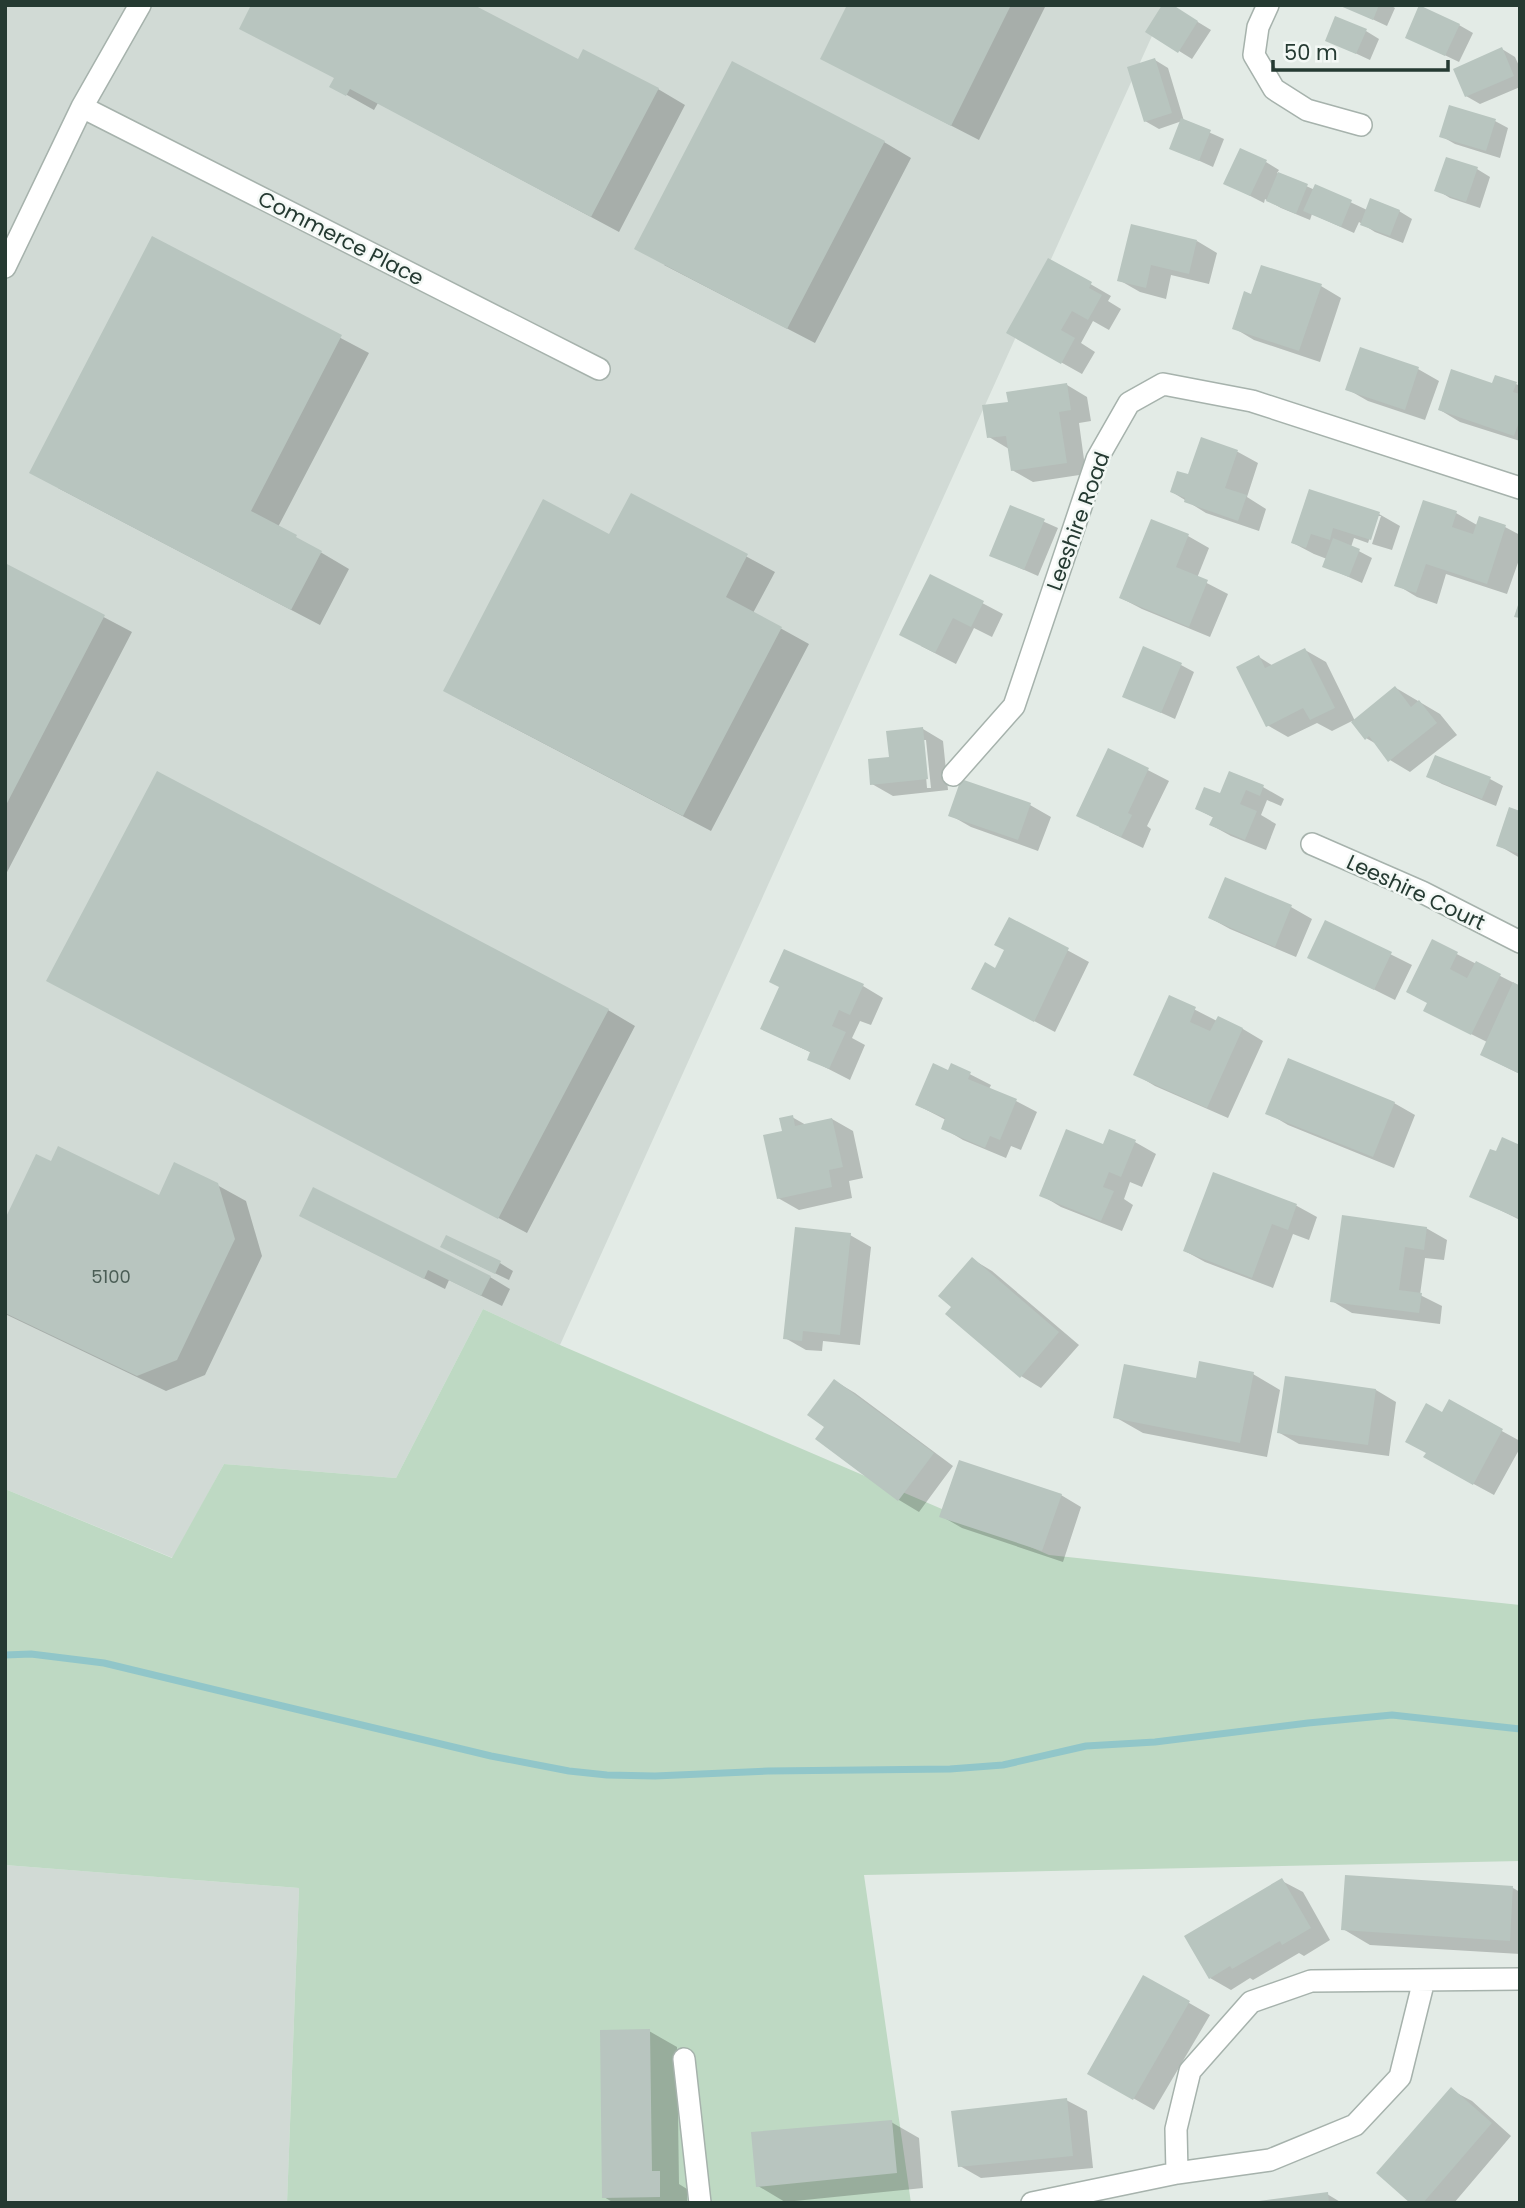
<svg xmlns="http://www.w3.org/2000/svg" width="1525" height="2208" font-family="Poppins,sans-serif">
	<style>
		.built { fill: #d1dad5 }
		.green { fill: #bed9c3 }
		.shadow { fill: #0003; fill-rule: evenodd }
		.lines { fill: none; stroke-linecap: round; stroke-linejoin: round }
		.stream { stroke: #91c6c9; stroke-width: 7 }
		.building { fill: #b8c5bf }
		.minor-casing { stroke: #a6b2ac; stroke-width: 24 }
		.minor { stroke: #fff; stroke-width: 21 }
		.labels { text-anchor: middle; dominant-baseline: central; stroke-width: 5; stroke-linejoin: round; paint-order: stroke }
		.number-label { font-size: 18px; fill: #4a5d55 }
		.street-label { font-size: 21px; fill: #253a32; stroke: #f3f8f5 }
	</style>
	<rect width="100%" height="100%" fill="#e3ebe6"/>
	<path class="built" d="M 5,5 L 1166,5 L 560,1345 L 483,1309 L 396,1478 L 224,1464 L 173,1558 L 5,1489 Z
		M 5,1865 L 299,1888 L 287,2203 L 5,2203 Z"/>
	<path class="green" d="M 483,1309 L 560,1345 L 1049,1555 L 1520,1605 L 1520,1861 L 864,1875 L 911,2203 L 287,2203 L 299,1888 L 5,1865 L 5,1489 L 172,1558 L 224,1464 L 396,1478 Z"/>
	<path class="shadow" d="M 849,5 L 1046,5 L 979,140 L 822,59 Z
		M 1170,5 L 1211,30 L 1192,59 L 1147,31 Z
		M 1342,5 L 1390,5 L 1395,8 L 1387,26 Z
		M 1459,25 L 1473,33 L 1459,62 L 1407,37 Z
		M 1366,31 L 1379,39 L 1370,60 L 1327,40 Z
		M 1502,49 L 1515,57 L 1520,68 L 1520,87 L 1480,104 L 1466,96 Z
		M 1155,60 L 1168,68 L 1184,121 L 1224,139 L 1213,167 L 1171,148 L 1182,121 L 1159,129 L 1145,121 Z
		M 579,62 L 658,89 L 685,105 L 619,232 L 378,103 L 374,110 L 331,86 L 335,78 Z
		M 1495,121 L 1508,128 L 1500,158 L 1455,144 L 1441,136 Z
		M 884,142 L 911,158 L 815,343 L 664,265 Z
		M 1266,162 L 1279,170 L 1277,173 L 1315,190 L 1316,186 L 1367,210 L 1399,211 L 1412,219 L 1403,243 L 1375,232 L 1359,222 L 1354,233 L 1312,214 L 1310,220 L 1281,208 L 1265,199 L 1264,203 L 1225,183 Z
		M 1477,169 L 1490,177 L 1480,208 L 1450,198 L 1437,190 Z
		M 153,239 L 369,353 L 278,527 L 349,569 L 320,625 L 58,488 Z
		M 1197,241 L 1217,253 L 1209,284 L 1171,275 L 1166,299 L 1140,292 L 1119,280 Z
		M 1049,260 L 1111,296 L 1108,301 L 1121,309 L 1109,330 L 1093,321 L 1081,343 L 1095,352 L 1082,374 L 1009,333 Z
		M 1321,286 L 1341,298 L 1320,362 L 1254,340 L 1234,328 Z
		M 1418,369 L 1439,381 L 1425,420 L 1368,401 L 1347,389 Z
		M 1516,384 L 1520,386 L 1520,441 L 1460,422 L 1440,410 L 1493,385 Z
		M 1067,385 L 1087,397 L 1091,421 L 1079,423 L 1086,474 L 1033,482 L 1012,470 L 1009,449 L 989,437 L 1010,403 Z
		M 1202,439 L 1238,452 L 1258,463 L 1247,497 L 1266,509 L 1259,531 L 1206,513 L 1172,492 L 1189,477 Z
		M 1310,492 L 1379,514 L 1400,526 L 1392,550 L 1372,544 L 1381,516 L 1377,516 L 1368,543 L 1354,538 L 1351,547 L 1372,558 L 1362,583 L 1324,566 L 1327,559 L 1314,554 L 1293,543 Z
		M 632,495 L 775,572 L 753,613 L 809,644 L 711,831 L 472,706 L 610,536 Z
		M 1011,507 L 1058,528 L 1038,576 L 991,555 Z
		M 1456,513 L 1477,525 L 1505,527 L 1520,535 L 1520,557 L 1507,594 L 1446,574 L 1437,604 L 1417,597 L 1397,585 Z
		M 1152,521 L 1188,536 L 1209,548 L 1197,578 L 1228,594 L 1210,637 L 1142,609 L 1121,598 Z
		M 5,565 L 132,632 L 5,876 Z
		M 931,576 L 1003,614 L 992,637 L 974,628 L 956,664 L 921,646 Z
		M 1305,650 L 1326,662 L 1355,721 L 1396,688 L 1440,714 L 1457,735 L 1410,772 L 1390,760 L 1378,745 L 1366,738 L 1352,721 L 1332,731 L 1317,723 L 1288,737 L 1267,725 L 1259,657 L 1273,666 Z
		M 1181,665 L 1194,672 L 1175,719 L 1124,696 Z
		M 923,729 L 943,741 L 948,790 L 893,796 L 872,784 L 891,759 ZM 923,740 L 926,740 L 931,788 L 927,788 Z
		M 1109,750 L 1169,781 L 1147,826 L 1151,829 L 1143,848 L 1099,827 Z
		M 1230,773 L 1263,787 L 1284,799 L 1281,806 L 1267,800 L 1261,815 L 1276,824 L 1266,850 L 1231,836 L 1211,825 L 1214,818 L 1197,809 L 1221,796 Z
		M 1428,776 L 1490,779 L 1503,786 L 1496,806 L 1442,784 Z
		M 1030,805 L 1051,817 L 1038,851 L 971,827 L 950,815 Z
		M 1520,813 L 1520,858 L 1498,845 Z
		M 1226,879 L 1291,907 L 1312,919 L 1296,957 L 1230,929 L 1210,918 Z
		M 1010,919 L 1089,962 L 1055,1032 L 994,1000 L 996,970 L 1006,949 Z
		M 1326,922 L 1412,965 L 1395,1000 L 1309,957 Z
		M 1433,942 L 1520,986 L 1520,1074 L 1482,1055 L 1487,1042 L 1425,1011 L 1429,1004 Z
		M 863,986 L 883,998 L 871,1025 L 860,1021 L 852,1038 L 865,1045 L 850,1080 L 809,1059 L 812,1053 L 762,1029 Z
		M 76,996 L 608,1010 L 635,1026 L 527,1233 Z
		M 1170,997 L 1217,1021 L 1218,1018 L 1243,1029 L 1263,1041 L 1228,1118 L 1155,1086 L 1135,1074 Z
		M 952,1065 L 991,1085 L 989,1089 L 1016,1101 L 1037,1112 L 1021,1150 L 1011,1146 L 1006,1158 L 963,1140 L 943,1128 L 946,1120 L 917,1105 L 949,1072 Z
		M 1394,1103 L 1415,1115 L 1394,1168 L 1288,1125 L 1268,1113 Z
		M 792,1117 L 806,1125 L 832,1119 L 853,1131 L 863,1178 L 849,1181 L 852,1198 L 799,1210 L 778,1198 L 784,1132 Z
		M 1135,1142 L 1156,1154 L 1142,1187 L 1130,1182 L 1124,1199 L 1133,1205 L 1122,1231 L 1061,1207 L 1041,1195 L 1104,1146 Z
		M 1520,1147 L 1520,1220 L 1472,1196 L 1497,1154 Z
		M 52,1163 L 160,1197 L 217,1185 L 246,1201 L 262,1256 L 205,1375 L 166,1391 L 5,1314 L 5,1223 Z
		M 1214,1174 L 1297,1206 L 1317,1217 L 1309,1240 L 1293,1234 L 1273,1288 L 1205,1262 L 1185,1251 Z
		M 322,1227 L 490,1277 L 510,1289 L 502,1306 L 449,1280 L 445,1289 Z
		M 1426,1228 L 1447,1240 L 1444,1260 L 1425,1258 L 1420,1295 L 1442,1306 L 1440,1324 L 1352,1313 L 1332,1301 Z
		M 850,1235 L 871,1247 L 860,1345 L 823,1341 L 822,1351 L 806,1350 L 785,1338 Z
		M 455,1254 L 500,1263 L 513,1271 L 509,1280 Z
		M 972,1259 L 992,1271 L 1079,1345 L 1041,1388 L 1021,1376 Z
		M 1253,1374 L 1280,1390 L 1267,1457 L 1143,1433 L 1115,1417 L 1197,1380 Z
		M 1286,1378 L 1376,1390 L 1396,1402 L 1389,1456 L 1299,1444 L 1278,1432 Z
		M 835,1381 L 855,1393 L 953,1466 L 919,1512 L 899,1500 L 818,1439 L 827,1427 Z
		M 1449,1402 L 1520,1441 L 1520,1448 L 1494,1495 L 1446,1469 L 1443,1414 Z
		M 1061,1495 L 1081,1507 L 1063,1562 L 962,1528 L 941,1516 Z
		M 1346,1877 L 1513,1888 L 1520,1892 L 1520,1954 L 1370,1945 L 1343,1929 Z
		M 1282,1881 L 1303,1892 L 1330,1940 L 1304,1956 L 1299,1953 L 1253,1980 L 1250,1978 L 1231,1990 L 1210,1978 Z
		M 1144,1977 L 1210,2015 L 1154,2110 L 1089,2073 Z
		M 649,2031 L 677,2047 L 679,2184 L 687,2189 L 687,2203 L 614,2203 L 604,2197 Z
		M 1451,2090 L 1472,2101 L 1511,2136 L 1454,2203 L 1413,2203 Z
		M 1066,2100 L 1087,2111 L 1093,2168 L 981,2178 L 960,2166 Z
		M 891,2122 L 919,2138 L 923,2188 L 785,2202 L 758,2186 Z
		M 1327,2194 L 1342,2203 L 1260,2203 Z"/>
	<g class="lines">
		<path class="stream" d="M 5,1655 L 31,1654 L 104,1663 L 491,1756 L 569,1771 L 607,1775 L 655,1776 L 768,1771 L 950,1769 L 1003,1765 L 1086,1746 L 1155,1742 L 1308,1723 L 1392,1715 L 1520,1729"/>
	</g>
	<path class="building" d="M 251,5 L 474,5 L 578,59 L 583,49 L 659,88 L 591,217 L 350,89 L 346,96 L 329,87 L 334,78 L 239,29 Z
		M 847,5 L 1011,5 L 951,126 L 820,59 Z
		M 1162,5 L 1173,5 L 1198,21 L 1178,53 L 1145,32 Z
		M 1338,5 L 1379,5 L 1373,20 Z
		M 1419,5 L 1460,24 L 1445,56 L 1405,38 Z
		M 1335,16 L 1367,29 L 1356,54 L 1325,41 Z
		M 1502,47 L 1514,76 L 1465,97 L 1453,69 Z
		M 1155,58 L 1172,113 L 1144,122 L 1127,67 Z
		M 732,61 L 885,141 L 787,329 L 634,249 Z
		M 1449,105 L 1496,119 L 1486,151 L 1439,137 Z
		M 1181,118 L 1211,130 L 1199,161 L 1169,149 Z
		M 1240,148 L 1267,160 L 1250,196 L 1223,184 Z
		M 1446,157 L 1478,167 L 1466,202 L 1434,191 Z
		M 1278,172 L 1308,184 L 1296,214 L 1266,201 Z
		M 1315,184 L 1352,200 L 1341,227 L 1303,211 Z
		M 1370,198 L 1400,210 L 1390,236 L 1360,225 Z
		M 1131,224 L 1197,240 L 1189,274 L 1151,265 L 1146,288 L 1117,281 Z
		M 152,236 L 342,335 L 251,511 L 297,535 L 296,537 L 322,551 L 291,610 L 29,473 Z
		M 1048,258 L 1092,282 L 1089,288 L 1102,295 L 1088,320 L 1072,311 L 1061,330 L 1075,338 L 1061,364 L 1006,333 Z
		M 1261,265 L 1322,284 L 1299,351 L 1232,329 L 1244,291 L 1251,294 Z
		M 1360,347 L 1419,367 L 1405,410 L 1345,390 Z
		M 1451,369 L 1492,383 L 1495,375 L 1517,382 L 1513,392 L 1520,394 L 1520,419 L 1514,436 L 1438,410 Z
		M 1067,383 L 1071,410 L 1059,412 L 1067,463 L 1011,471 L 1006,436 L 987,438 L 982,405 L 1008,402 L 1006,392 Z
		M 1201,437 L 1238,450 L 1225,488 L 1247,495 L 1238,521 L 1184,502 L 1185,498 L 1170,492 L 1177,471 L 1188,474 Z
		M 1309,489 L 1380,512 L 1371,540 L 1333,528 L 1330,540 L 1311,534 L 1306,548 L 1291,543 Z
		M 631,493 L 748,554 L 726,597 L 782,627 L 683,816 L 443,691 L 543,499 L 609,534 Z
		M 1423,500 L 1457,511 L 1452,527 L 1473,534 L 1479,516 L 1506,525 L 1487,584 L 1426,564 L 1416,593 L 1394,586 Z
		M 1010,505 L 1045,519 L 1024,570 L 989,556 Z
		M 1151,519 L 1189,534 L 1176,567 L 1208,580 L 1189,627 L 1119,598 Z
		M 1333,538 L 1360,549 L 1349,577 L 1322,567 Z
		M 5,563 L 105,615 L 5,807 Z
		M 930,574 L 984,601 L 971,627 L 953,618 L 935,653 L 899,635 Z
		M 1519,602 L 1520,602 L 1520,618 L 1514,617 Z
		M 1143,646 L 1182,663 L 1161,713 L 1122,697 Z
		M 1305,648 L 1335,708 L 1310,720 L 1303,708 L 1266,727 L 1236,667 L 1259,655 L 1265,668 Z
		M 1395,686 L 1411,707 L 1419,700 L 1437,723 L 1388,762 L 1369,736 L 1365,740 L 1351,722 Z
		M 923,727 L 928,779 L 870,785 L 868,759 L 889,757 L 886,731 Z
		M 1108,748 L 1149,768 L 1128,813 L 1132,815 L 1121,837 L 1076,816 Z
		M 1435,755 L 1491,777 L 1482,799 L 1426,777 Z
		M 157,771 L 609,1009 L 498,1219 L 46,981 Z
		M 1229,771 L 1264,785 L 1260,796 L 1246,790 L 1240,804 L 1257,811 L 1245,840 L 1209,825 L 1213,817 L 1195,809 L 1204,787 L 1220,793 Z
		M 961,779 L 1031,803 L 1018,840 L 948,816 Z
		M 1509,807 L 1520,811 L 1520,854 L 1496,846 Z
		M 1225,877 L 1292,905 L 1275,947 L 1208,918 Z
		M 1009,917 L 1069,948 L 1034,1022 L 971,989 L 985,962 L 995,968 L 1004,950 L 994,945 Z
		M 1325,920 L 1392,952 L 1374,990 L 1307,958 Z
		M 1432,939 L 1458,952 L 1450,969 L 1467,978 L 1476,961 L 1501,974 L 1471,1035 L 1423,1011 L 1427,1003 L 1406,992 Z
		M 784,949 L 864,984 L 850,1015 L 839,1010 L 832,1026 L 846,1032 L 829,1069 L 807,1060 L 810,1052 L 760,1029 L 779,987 L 769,982 Z
		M 1513,982 L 1520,986 L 1520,1074 L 1480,1055 Z
		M 1169,995 L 1196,1007 L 1190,1022 L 1210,1031 L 1218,1016 L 1243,1028 L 1207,1108 L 1133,1075 Z
		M 1288,1058 L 1395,1102 L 1373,1157 L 1265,1114 Z
		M 933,1063 L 948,1070 L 951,1063 L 971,1072 L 968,1079 L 1017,1099 L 1000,1140 L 990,1136 L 985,1148 L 941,1129 L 945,1118 L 915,1105 Z
		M 793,1115 L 795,1126 L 832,1118 L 843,1167 L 829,1170 L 832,1187 L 777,1199 L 763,1135 L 782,1131 L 779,1118 Z
		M 1066,1129 L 1103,1144 L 1109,1129 L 1136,1140 L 1121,1177 L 1109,1172 L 1103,1187 L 1114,1191 L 1101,1221 L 1039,1196 Z
		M 1502,1137 L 1520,1145 L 1520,1219 L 1469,1197 L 1490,1149 L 1496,1151 Z
		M 58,1146 L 159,1195 L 174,1162 L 218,1183 L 235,1239 L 177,1360 L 137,1376 L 5,1313 L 5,1219 L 36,1154 L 51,1161 Z
		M 1213,1172 L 1297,1204 L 1288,1230 L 1272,1224 L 1252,1278 L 1183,1251 Z
		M 313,1187 L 491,1276 L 481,1296 L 428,1270 L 424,1279 L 299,1216 Z
		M 1342,1215 L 1427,1227 L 1424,1250 L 1405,1247 L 1399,1290 L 1422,1293 L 1419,1313 L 1330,1302 Z
		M 795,1227 L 851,1233 L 840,1335 L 803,1331 L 802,1341 L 783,1339 Z
		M 446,1235 L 501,1261 L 495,1274 L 440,1247 Z
		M 972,1257 L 1059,1332 L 1020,1378 L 945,1314 L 951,1307 L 938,1296 Z
		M 1199,1361 L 1254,1372 L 1240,1443 L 1113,1418 L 1124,1364 L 1196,1378 Z
		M 1285,1376 L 1376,1389 L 1368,1445 L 1277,1433 Z
		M 834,1379 L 934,1453 L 898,1501 L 815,1439 L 824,1427 L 807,1415 Z
		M 1449,1399 L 1503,1429 L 1473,1485 L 1423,1457 L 1426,1453 L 1405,1442 L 1426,1403 L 1442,1412 Z
		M 959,1460 L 1062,1494 L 1042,1551 L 939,1517 Z
		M 1345,1875 L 1513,1886 L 1510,1941 L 1341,1930 Z
		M 1282,1878 L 1311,1928 L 1282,1945 L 1280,1941 L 1232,1969 L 1230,1966 L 1209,1979 L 1184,1936 Z
		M 1143,1975 L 1190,2001 L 1133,2100 L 1087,2074 Z
		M 650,2029 L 652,2171 L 660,2171 L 660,2197 L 602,2198 L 600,2030 Z
		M 1451,2087 L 1492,2123 L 1423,2203 L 1410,2203 L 1376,2173 Z
		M 1067,2098 L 1073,2156 L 958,2167 L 951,2111 Z
		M 892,2120 L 897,2173 L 756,2187 L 751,2132 Z
		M 1328,2192 L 1329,2203 L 1259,2203 L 1259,2201 Z"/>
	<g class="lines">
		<g class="minor-casing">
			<path id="minor" d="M 1268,5 L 1258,27 L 1254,55 L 1274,89 L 1307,110 L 1361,125
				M 82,107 L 599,369
				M 5,267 L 82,107 L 140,5
				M 953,775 L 1014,706 L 1097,459 L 1129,403 L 1163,384 L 1252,401 L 1520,488
				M 1312,844 L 1422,892 L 1520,942
				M 684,2059 L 700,2203
				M 1177,2173 L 1176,2129 L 1190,2071 L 1251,2002 L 1311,1981 L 1520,1979
				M 1032,2203 L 1177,2173 L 1270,2160 L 1355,2125 L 1400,2077 L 1424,1980"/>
		</g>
		<use href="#minor" class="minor"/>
	</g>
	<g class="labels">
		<g class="number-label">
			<text x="111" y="1276">5100</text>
		</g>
		<g class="street-label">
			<text transform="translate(341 238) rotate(27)">Commerce Place</text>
			<text transform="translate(1078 521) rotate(-70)">Leeshire Road</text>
			<text transform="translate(1416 892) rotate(25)">Leeshire Court</text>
		</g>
	</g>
	<rect width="1525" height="2208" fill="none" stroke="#253a32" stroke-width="14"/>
	<path d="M1273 60v10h175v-10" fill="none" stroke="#253a32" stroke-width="3.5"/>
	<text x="1284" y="60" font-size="21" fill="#253a32" stroke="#f3f8f5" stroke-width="5" paint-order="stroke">50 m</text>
</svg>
